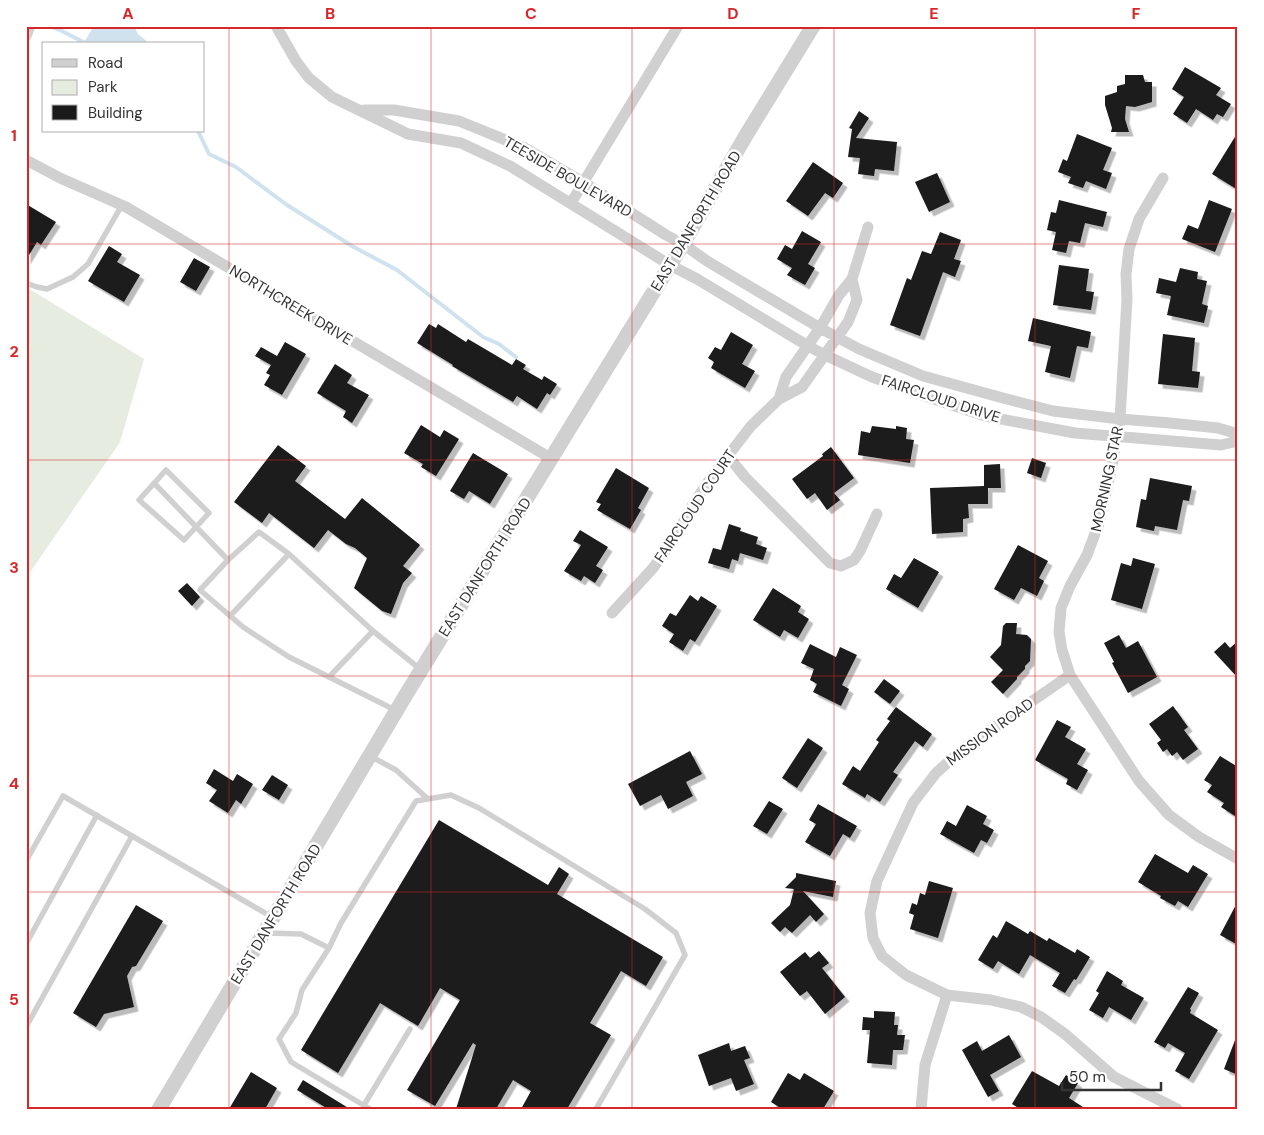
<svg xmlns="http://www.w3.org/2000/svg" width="1264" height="1135" font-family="'DM Sans',sans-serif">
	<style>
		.green { fill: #e6ecdf }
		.water { fill: #cfe2ee }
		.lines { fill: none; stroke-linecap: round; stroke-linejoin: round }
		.stream { stroke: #cfe2ee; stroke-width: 4 }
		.building { fill: #1a1a1a; filter: url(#shadow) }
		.service { stroke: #d0d0d0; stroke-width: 5.5 }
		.minor { stroke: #d0d0d0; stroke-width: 11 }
		.tertiary { stroke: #d0d0d0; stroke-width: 15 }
		.grid { fill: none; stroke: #d62828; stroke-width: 1; stroke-opacity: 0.55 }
		.labels { text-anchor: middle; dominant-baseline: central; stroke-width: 5; stroke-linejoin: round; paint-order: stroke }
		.street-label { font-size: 15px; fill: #333; stroke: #fff }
		.neatline { fill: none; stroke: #d62828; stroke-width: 2 }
		.grid-label { font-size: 16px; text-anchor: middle; font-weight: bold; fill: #d62828 }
	</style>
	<defs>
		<filter id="shadow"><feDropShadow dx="4.5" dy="4.5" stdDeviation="0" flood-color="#0004"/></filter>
	</defs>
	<rect width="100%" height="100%" fill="#fff"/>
	<path class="green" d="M 26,287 L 144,359 L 120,442 L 26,578 Z"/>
	<path class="water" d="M 94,26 L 134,26 L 138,34 L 150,44 L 83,44 Z"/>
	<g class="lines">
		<path class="stream" d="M 49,26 L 62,31 L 87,44
			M 198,131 L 209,154 L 236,167 L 287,205 L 352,246 L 397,270 L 483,337 L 499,344 L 516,357"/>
	</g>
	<path class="building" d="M 1185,67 L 1221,88 L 1216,95 L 1231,104 L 1223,117 L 1217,114 L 1213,120 L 1196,109 L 1187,123 L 1173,114 L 1184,97 L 1172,89 Z
		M 1125,75 L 1143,75 L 1145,82 L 1152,82 L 1152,102 L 1135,107 L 1126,106 L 1125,119 L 1129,132 L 1111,132 L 1112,128 L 1105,105 L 1105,96 L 1117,92 L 1117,86 L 1125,84 Z
		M 859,111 L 869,118 L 856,138 L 897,142 L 894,171 L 875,169 L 874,176 L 858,174 L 860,158 L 848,157 L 852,129 L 849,128 Z
		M 1238,132 L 1238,190 L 1212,174 Z
		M 1077,134 L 1112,148 L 1103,170 L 1112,173 L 1106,189 L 1086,181 L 1083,188 L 1068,183 L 1071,177 L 1058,172 L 1063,159 L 1067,161 Z
		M 813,162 L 843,183 L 833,198 L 825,193 L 808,216 L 786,201 Z
		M 937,173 L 950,202 L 929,212 L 915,182 Z
		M 1059,200 L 1107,212 L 1103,227 L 1085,223 L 1080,243 L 1069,241 L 1066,253 L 1052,250 L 1056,232 L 1047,230 L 1051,212 L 1056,213 Z
		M 1209,200 L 1232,209 L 1215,252 L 1182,239 L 1188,225 L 1198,229 Z
		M 26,204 L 56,222 L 41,245 L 37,242 L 26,260 Z
		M 802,231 L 821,242 L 808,264 L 815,268 L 805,285 L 787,275 L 792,268 L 777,259 L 785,245 L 792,249 Z
		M 940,232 L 961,240 L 954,259 L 961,261 L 955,277 L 943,272 L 920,336 L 890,325 L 907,278 L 911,280 L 922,251 L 931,254 Z
		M 109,246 L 122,254 L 117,262 L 140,275 L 124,302 L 88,281 Z
		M 194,258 L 210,267 L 196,291 L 180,282 Z
		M 1059,265 L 1089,269 L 1086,291 L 1094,292 L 1091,310 L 1053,305 Z
		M 1180,268 L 1198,272 L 1197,279 L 1207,281 L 1202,304 L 1208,306 L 1204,323 L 1167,315 L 1171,296 L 1156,293 L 1159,278 L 1176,282 Z
		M 1033,318 L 1091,332 L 1088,348 L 1077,346 L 1070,378 L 1045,372 L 1051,346 L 1028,341 Z
		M 429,324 L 436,328 L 438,324 L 466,342 L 468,339 L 512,365 L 516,359 L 526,365 L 523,369 L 542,380 L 544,376 L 557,384 L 550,395 L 547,393 L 537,409 L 517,396 L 513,402 L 452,366 L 453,365 L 417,343 Z
		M 731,332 L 753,345 L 742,364 L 755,371 L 745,388 L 711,368 L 714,362 L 708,358 L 715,347 L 721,350 Z
		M 1163,334 L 1195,338 L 1192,371 L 1200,372 L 1198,388 L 1158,384 Z
		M 285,342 L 306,354 L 282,395 L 264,385 L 270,375 L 266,373 L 271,365 L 255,356 L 261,347 L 277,356 Z
		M 335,364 L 352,375 L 347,383 L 369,395 L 352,423 L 343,417 L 346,411 L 317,393 Z
		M 421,425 L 440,437 L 444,430 L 459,439 L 436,476 L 421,467 L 423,464 L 404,453 Z
		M 872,426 L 896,429 L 896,426 L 907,428 L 906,439 L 914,440 L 910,463 L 858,455 L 861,431 L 870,433 Z
		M 278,445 L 306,466 L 295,481 L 345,519 L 362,498 L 420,545 L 403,566 L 412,573 L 403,583 L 391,614 L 382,611 L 354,588 L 367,558 L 355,548 L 346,544 L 328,530 L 314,548 L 269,513 L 262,523 L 234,502 Z
		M 831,447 L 854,478 L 834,493 L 840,500 L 827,510 L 815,493 L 807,499 L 792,479 L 823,456 L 822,454 Z
		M 473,453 L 508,474 L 490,504 L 469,491 L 464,499 L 450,491 Z
		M 1032,458 L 1046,463 L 1041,478 L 1027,473 Z
		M 1000,464 L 1001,488 L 988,488 L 988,504 L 968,504 L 969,518 L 963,519 L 963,532 L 932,534 L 930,488 L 984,486 L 984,465 Z
		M 616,468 L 649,488 L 638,508 L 641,510 L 630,529 L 597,510 L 601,504 L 596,502 Z
		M 1150,478 L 1192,486 L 1189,501 L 1183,500 L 1177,530 L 1155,526 L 1154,531 L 1136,527 L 1141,499 L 1146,500 Z
		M 729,524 L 741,528 L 740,531 L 758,537 L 756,544 L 767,548 L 763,560 L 740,553 L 738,561 L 732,559 L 729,569 L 708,563 L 713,548 L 721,550 Z
		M 580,530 L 608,547 L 596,566 L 603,570 L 595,583 L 584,576 L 581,581 L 564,571 L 581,545 L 573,541 Z
		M 1018,545 L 1048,561 L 1039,578 L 1044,581 L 1037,596 L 1021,588 L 1014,600 L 994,589 Z
		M 914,558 L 939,572 L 918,608 L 886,589 L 894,574 L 901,578 Z
		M 1133,558 L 1155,564 L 1142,609 L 1111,600 L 1121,563 L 1131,566 Z
		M 187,583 L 200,597 L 192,606 L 178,591 Z
		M 773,588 L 801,606 L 798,612 L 809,619 L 798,638 L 784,630 L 780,637 L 753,620 Z
		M 690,595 L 698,601 L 701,596 L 717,606 L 695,642 L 690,639 L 683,651 L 669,642 L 674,634 L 662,626 L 670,613 L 676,616 Z
		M 1006,623 L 1017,623 L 1016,634 L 1027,635 L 1031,639 L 1030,661 L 1025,666 L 1025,669 L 1017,677 L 1017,679 L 1003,694 L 991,682 L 1003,670 L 990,657 L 1001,645 L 1003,626 Z
		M 1119,635 L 1126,648 L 1138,641 L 1157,677 L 1128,693 L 1112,663 L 1114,662 L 1104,643 Z
		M 1238,641 L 1238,678 L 1214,652 L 1225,642 L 1230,648 Z
		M 810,644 L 836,657 L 840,647 L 857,655 L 842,685 L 849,689 L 841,706 L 813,692 L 817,684 L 810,680 L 814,669 L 801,663 Z
		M 884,679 L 900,691 L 890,704 L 874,692 Z
		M 1173,706 L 1188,727 L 1184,730 L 1198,749 L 1183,760 L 1177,752 L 1172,756 L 1167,749 L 1163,752 L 1157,743 L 1161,740 L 1149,724 Z
		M 896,707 L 932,734 L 923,747 L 915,741 L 893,772 L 898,775 L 880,802 L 867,794 L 865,798 L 842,784 L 853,766 L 860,771 L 879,742 L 876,740 L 890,721 L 887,719 Z
		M 1057,720 L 1071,727 L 1065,737 L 1086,749 L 1077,764 L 1088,770 L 1077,790 L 1066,784 L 1068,779 L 1035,760 Z
		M 808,738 L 823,748 L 797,788 L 782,778 Z
		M 690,751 L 702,774 L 686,782 L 693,796 L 668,809 L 661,795 L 640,806 L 628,784 Z
		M 1220,756 L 1238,767 L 1238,818 L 1221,807 L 1224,803 L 1207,792 L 1212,785 L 1204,780 Z
		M 214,769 L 233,781 L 237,774 L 253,784 L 241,804 L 236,800 L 228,813 L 209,801 L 217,790 L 206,783 Z
		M 272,775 L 288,785 L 279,800 L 262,790 Z
		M 769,801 L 783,809 L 767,834 L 753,826 Z
		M 818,804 L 857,826 L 850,838 L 843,834 L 830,856 L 805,842 L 816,824 L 809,820 Z
		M 967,805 L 987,816 L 983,824 L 994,830 L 987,843 L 981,840 L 974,853 L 940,834 L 947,821 L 956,826 Z
		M 439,820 L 548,885 L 559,867 L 569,874 L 557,894 L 663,957 L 646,986 L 621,971 L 590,1023 L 611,1035 L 567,1109 L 521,1109 L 531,1091 L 513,1080 L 496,1109 L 456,1109 L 476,1045 L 473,1043 L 435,1106 L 407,1090 L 460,1000 L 440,988 L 418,1026 L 380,1003 L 338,1073 L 301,1050 Z
		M 1155,854 L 1188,873 L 1193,865 L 1208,874 L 1188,907 L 1178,901 L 1175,906 L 1160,898 L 1161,896 L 1138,882 Z
		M 796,873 L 836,881 L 833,897 L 803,891 L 824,914 L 816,922 L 810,915 L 792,933 L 785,927 L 780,932 L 771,923 L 790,905 L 794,889 L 785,888 L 796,877 Z
		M 929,881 L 953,888 L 938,938 L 910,929 L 914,915 L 909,913 L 912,903 L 917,905 L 920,893 L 925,895 Z
		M 1238,901 L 1238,945 L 1220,935 Z
		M 136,905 L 163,921 L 136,966 L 132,967 L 127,976 L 134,1007 L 104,1014 L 96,1027 L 73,1013 Z
		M 1006,921 L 1028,934 L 1030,931 L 1047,941 L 1049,938 L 1075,953 L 1077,949 L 1090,957 L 1076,980 L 1074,979 L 1065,993 L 1052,986 L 1060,973 L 1030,955 L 1019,974 L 998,961 L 993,969 L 978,960 L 993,935 L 997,938 Z
		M 819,951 L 829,963 L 822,968 L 845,997 L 825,1014 L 807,991 L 800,996 L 780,972 L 805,952 L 810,958 Z
		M 1107,971 L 1123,981 L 1121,985 L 1144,998 L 1131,1020 L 1109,1007 L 1103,1018 L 1089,1010 L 1099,993 L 1096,991 Z
		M 1188,987 L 1199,993 L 1190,1009 L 1191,1010 L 1190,1013 L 1218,1030 L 1189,1079 L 1175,1071 L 1185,1053 L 1168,1043 L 1165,1048 L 1154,1042 Z
		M 874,1011 L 895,1012 L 894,1025 L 898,1025 L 897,1035 L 905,1035 L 903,1050 L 893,1050 L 892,1065 L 867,1063 L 870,1030 L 862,1030 L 863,1017 L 874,1018 Z
		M 1009,1035 L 1021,1057 L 990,1075 L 999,1091 L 988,1097 L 962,1050 L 977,1041 L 982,1051 Z
		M 1237,1035 L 1238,1035 L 1238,1075 L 1224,1069 Z
		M 729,1043 L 731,1051 L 745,1046 L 750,1058 L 744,1060 L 754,1084 L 736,1091 L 731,1078 L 709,1086 L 698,1055 Z
		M 1032,1071 L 1059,1086 L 1066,1075 L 1078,1083 L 1069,1098 L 1086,1109 L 1020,1109 L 1012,1104 Z
		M 251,1072 L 277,1088 L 265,1109 L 229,1109 Z
		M 788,1073 L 800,1080 L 804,1073 L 834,1091 L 823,1109 L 782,1109 L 771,1102 Z
		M 303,1080 L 350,1109 L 328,1109 L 297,1090 Z"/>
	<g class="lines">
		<path class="service" d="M 26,283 L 37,287 L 47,289 L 73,277 L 88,264 L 122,205
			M 166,470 L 209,513 L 184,540 L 139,500 Z
			M 154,483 L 228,560 L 259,532 L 289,554 L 373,631 L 420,669
			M 228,560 L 200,590 L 243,627 L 289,657 L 395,710
			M 230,616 L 289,554
			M 329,677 L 373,631
			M 370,756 L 396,770 L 428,799
			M 26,861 L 63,796 L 272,917
			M 266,933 L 301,934 L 329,948
			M 26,944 L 97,815
			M 26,1027 L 132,836
			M 364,1105 L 410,1029
			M 370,1109 L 291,1062 L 279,1039 L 296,1013 L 302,990 L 329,948 L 341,923 L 416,801 L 451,795 L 479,808 L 645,909 L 676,933 L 685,955 L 596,1109"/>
		<path class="minor" d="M 276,26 L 296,61 L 309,78 L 332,97 L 408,134 L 461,143 L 510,166 L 670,265 L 697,279 L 808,346 L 825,355 L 872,377 L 925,396 L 985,416 L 1075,433 L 1221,445 L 1238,441
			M 26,36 L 30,26
			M 364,110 L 394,110 L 459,121 L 523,147 L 583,182 L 666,235 L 683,244 L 707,261 L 820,328 L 859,349 L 923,376 L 1003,398 L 1053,411 L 1120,419 L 1170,423 L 1218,428 L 1238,434
			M 26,160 L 60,178 L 126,207 L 552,459
			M 1163,178 L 1139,219 L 1129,249 L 1126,274 L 1127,299 L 1120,419 L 1111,471 L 1099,523 L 1087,555 L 1070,586 L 1061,608 L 1059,632 L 1062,650 L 1070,675 L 1139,781 L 1169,815 L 1199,837 L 1238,859
			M 571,203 L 678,26
			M 779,399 L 786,377 L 820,328 L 839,295 L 852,279 L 868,227
			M 728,456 L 745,477 L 830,563 L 841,566 L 854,560 L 860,551 L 877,514
			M 612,613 L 653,568 L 674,539 L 692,506 L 710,479 L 751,426 L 779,399 L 802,387 L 848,322 L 857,300 L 852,279
			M 1070,675 L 963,749 L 936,773 L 913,803 L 877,881 L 870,913 L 873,938 L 882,956 L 906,975 L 947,995 L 991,1000 L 1021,1007 L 1041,1017 L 1065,1034 L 1114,1077 L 1177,1109
			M 921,1109 L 925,1065 L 947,995"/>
		<path class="tertiary" d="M 159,1109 L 407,693 L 683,244 L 745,137 L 813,26"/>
	</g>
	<path class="grid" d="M 229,26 L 229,1109M 431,26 L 431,1109M 632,26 L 632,1109M 834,26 L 834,1109M 1035,26 L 1035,1109M 26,244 L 1238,244M 26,460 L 1238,460M 26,676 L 1238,676M 26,892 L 1238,892"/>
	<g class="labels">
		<g class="street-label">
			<text transform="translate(568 177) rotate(30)">TEESIDE BOULEVARD</text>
			<text transform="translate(696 221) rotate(-59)">EAST DANFORTH ROAD</text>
			<text transform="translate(291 305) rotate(31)">NORTHCREEK DRIVE</text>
			<text transform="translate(941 399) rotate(18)">FAIRCLOUD DRIVE</text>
			<text transform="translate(1107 479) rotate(-78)">MORNING STAR</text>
			<text transform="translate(695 506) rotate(-56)">FAIRCLOUD COURT</text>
			<text transform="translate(485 567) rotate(-58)">EAST DANFORTH ROAD</text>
			<text transform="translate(990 732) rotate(-36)">MISSION ROAD</text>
			<text transform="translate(276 914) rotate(-59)">EAST DANFORTH ROAD</text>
		</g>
	</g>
	<rect width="1264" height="1135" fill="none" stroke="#ffffff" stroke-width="55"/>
	<rect x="42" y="42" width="162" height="90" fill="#ffffff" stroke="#adadad"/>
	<rect x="52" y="59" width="25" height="8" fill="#d0d0d0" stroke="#adadad"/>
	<text x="88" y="68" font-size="15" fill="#333333">Road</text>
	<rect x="52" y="80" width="25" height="15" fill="#e6ecdf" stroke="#adadad"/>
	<text x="88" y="92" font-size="15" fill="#333333">Park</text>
	<rect x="52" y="105" width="25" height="15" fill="#1a1a1a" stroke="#adadad"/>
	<text x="88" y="118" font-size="15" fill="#333333">Building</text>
	<path d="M1062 1082v8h99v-8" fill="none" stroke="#333333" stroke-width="2.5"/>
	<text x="1069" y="1082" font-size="15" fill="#333333" stroke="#ffffff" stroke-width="4" paint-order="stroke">50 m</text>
	<rect x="28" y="28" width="1208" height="1080" class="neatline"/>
	<g class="grid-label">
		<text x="128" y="19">A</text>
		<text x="330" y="19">B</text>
		<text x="531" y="19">C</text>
		<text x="733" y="19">D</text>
		<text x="934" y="19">E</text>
		<text x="1136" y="19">F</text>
		<text x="14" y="141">1</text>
		<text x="14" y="357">2</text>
		<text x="14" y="573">3</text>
		<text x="14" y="789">4</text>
		<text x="14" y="1005">5</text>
	</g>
</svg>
